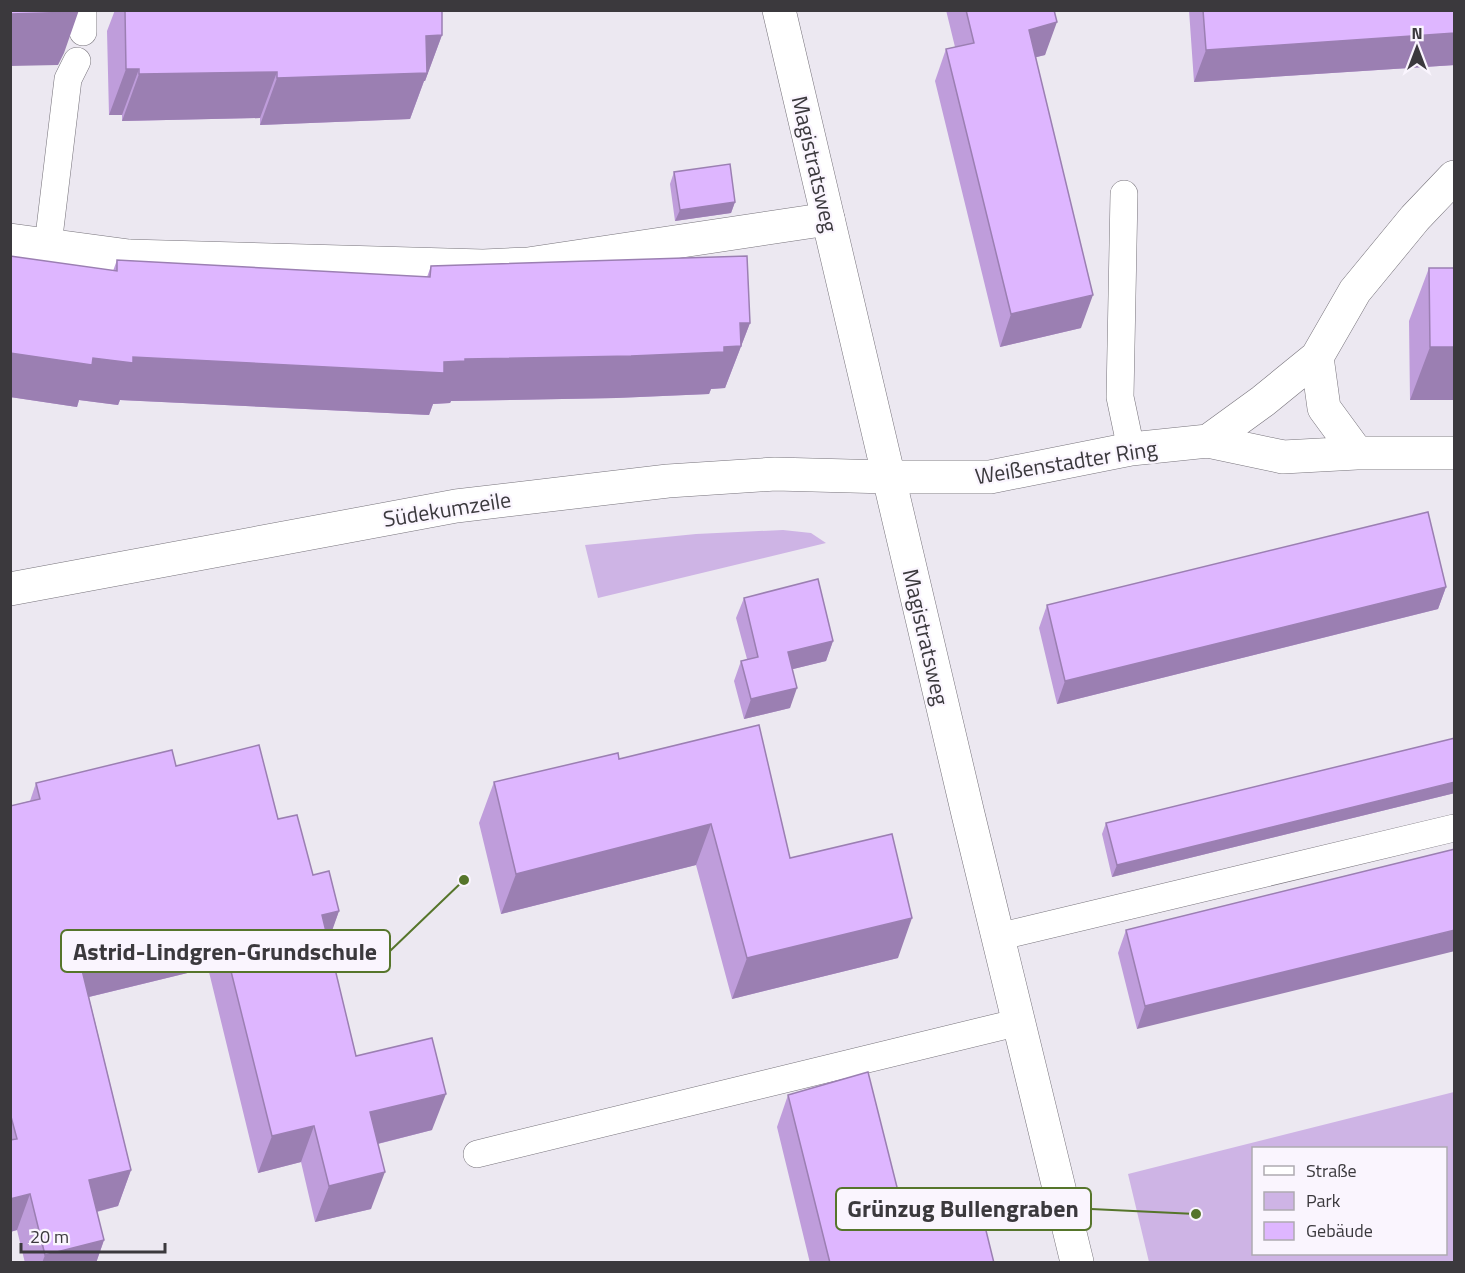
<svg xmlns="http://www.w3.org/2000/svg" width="1465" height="1273" font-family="'Titillium Web',sans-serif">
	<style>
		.green { fill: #ceb4e5; fill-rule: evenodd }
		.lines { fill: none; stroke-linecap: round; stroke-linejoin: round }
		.service-casing { stroke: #77737b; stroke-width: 28 }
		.minor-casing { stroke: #77737b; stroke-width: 34 }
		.tertiary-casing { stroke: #77737b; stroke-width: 34 }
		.service { stroke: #fff; stroke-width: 27 }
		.minor { stroke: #fff; stroke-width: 33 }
		.tertiary { stroke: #fff; stroke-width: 33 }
		.wall { fill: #bf9ddb }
		.shaded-wall { fill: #9b7fb2 }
		.building { fill: #deb6ff; stroke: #9b7fb2; stroke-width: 1.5 }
		.labels { text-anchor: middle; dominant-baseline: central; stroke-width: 4.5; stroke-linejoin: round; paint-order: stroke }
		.street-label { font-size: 22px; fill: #3b393d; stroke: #faf5fe }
		.leader { fill: none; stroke: #56752b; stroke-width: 2 }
		.callout-dot { fill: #56752b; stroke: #faf5fe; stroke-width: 2 }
		.callout { fill: #faf5fe; stroke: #56752b; stroke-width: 2 }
		.callout-label { font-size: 24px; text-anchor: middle; font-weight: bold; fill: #3b393d }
	</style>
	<rect width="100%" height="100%" fill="#ece8f1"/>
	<path class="green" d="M 783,530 L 811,533 L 826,543 L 598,598 L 585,545 L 696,534 Z
		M 1454,1092 L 1454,1262 L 1149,1262 L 1128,1174 ZM 1254,1148 L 1446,1148 L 1446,1254 L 1254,1254 Z"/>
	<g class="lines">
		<g class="service-casing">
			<path id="service" d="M 83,32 L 83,10
				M 1124,194 L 1120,397 L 1131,449
				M 48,245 L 68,79 L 77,61
				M 998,937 L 1454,828
				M 477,1154 L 1019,1022"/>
		</g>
		<g class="minor-casing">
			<path id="minor" d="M 10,240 L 129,256 L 483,266 L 528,264 L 828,219
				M 1317,357 L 1324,408 L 1357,453
				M 1208,441 L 1263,401 L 1317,357 L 1355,291 L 1415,218 L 1454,177
				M 10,589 L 456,506 L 668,481 L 775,474 L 888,477 L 990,477 L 1131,449 L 1208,441 L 1283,457 L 1357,453 L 1454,453"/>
		</g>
		<g class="tertiary-casing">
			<path id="tertiary" d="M 779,10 L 968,814 L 1077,1262"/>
		</g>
		<use href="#service" class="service"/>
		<use href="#minor" class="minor"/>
		<use href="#tertiary" class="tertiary"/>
	</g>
	<path class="wall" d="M 115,10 L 442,10 L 442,35 L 425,81 L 424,81 L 410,119 L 260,125 L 260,118 L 122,121 L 122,115 L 109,115 L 107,31 Z
		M 946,10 L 1054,10 L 1045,55 L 1036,57 L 1081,328 L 1000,347 L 935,81 L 946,49 L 955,47 Z
		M 1189,10 L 1455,10 L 1455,65 L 1194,82 Z
		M 674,172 L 735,202 L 731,213 L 675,221 L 670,184 Z
		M 10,256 L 113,271 L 117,260 L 427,277 L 431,266 L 750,323 L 725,388 L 711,389 L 709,394 L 616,398 L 451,401 L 450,403 L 433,404 L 429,415 L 120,400 L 118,405 L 79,400 L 77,407 L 10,397 Z
		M 1429,268 L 1455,268 L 1455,400 L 1410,400 L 1409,321 Z
		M 1446,587 L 1438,609 L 1057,704 L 1039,628 L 1047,605 Z
		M 744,598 L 833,641 L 826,661 L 793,669 L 790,708 L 744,719 L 734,681 L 741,661 L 747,659 L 736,618 Z
		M 1455,738 L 1455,793 L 1112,877 L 1102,834 L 1106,823 Z
		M 619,759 L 790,858 L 898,958 L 732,999 L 696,865 L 501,914 L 479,823 L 494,782 Z
		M 176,766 L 278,819 L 313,875 L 339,911 L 328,940 L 356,1056 L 432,1130 L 378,1144 L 371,1209 L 315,1222 L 301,1162 L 258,1173 L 208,968 L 89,997 L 131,1170 L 118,1206 L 97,1212 L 104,1240 L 96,1263 L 25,1263 L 17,1230 L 10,1232 L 10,806 L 30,801 L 36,783 Z
		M 1455,849 L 1137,1029 L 1118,953 L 1126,930 Z
		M 788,1095 L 902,1207 L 994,1263 L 810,1263 L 777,1127 Z"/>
	<path class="shaded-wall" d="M 79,10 L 64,53 L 58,65 L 10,66 L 10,14 Z
		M 1057,22 L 1045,55 L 1017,62 L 1029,30 Z
		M 1455,33 L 1455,65 L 1194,82 L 1206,50 Z
		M 442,35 L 425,81 L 424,81 L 410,119 L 260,125 L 277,78 L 426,36 Z
		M 126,69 L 139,69 L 122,115 L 109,115 Z
		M 277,72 L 260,118 L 122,121 L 139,74 Z
		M 735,202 L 731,213 L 675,221 L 680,210 Z
		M 1093,295 L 1081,328 L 1000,347 L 1011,314 Z
		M 740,323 L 750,323 L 725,388 L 711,389 L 709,394 L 616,398 L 451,401 L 450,403 L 433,404 L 429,415 L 120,400 L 118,405 L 79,400 L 77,407 L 10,397 L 10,353 L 93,358 L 133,357 L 444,362 L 465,359 L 724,347 Z
		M 1430,347 L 1455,347 L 1455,400 L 1410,400 Z
		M 1446,587 L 1438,609 L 1057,704 L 1065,681 Z
		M 833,641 L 826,661 L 781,672 L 788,652 Z
		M 797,688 L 790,708 L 744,719 L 751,699 Z
		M 1455,782 L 1455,793 L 1112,877 L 1117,865 Z
		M 711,824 L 696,865 L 501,914 L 516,874 Z
		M 339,911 L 326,948 L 322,915 Z
		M 912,918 L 898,958 L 732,999 L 747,958 Z
		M 1455,930 L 1455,951 L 1137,1029 L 1145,1006 Z
		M 221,931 L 208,968 L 68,1002 L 81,966 Z
		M 446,1094 L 432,1130 L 357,1149 L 370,1112 Z
		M 314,1126 L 301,1162 L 258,1173 L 272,1136 Z
		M 131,1170 L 118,1206 L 76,1217 L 89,1180 Z
		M 385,1172 L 371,1209 L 315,1222 L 329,1186 Z
		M 30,1194 L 17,1230 L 10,1232 L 10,1199 Z
		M 104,1240 L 96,1263 L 42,1263 L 45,1255 Z"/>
	<path class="building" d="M 10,10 L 78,10 L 77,12 L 10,14 Z
		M 125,10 L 442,10 L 442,35 L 426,36 L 427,73 L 277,78 L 277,72 L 139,74 L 139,69 L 126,69 Z
		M 966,10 L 1054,10 L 1057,22 L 1029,30 L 1093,295 L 1011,314 L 946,49 L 974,43 Z
		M 1203,10 L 1455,10 L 1455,33 L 1206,50 Z
		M 730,164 L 735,202 L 680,210 L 674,172 Z
		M 10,256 L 117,271 L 117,260 L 430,277 L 431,266 L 747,256 L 750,323 L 740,323 L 741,346 L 724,347 L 724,352 L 631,356 L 465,359 L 465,361 L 444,362 L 444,373 L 133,357 L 133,363 L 93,358 L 92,365 L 10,353 Z
		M 1429,268 L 1455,268 L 1455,347 L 1430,347 Z
		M 1428,512 L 1446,587 L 1065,681 L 1047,605 Z
		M 818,579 L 833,641 L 788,652 L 797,688 L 751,699 L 741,661 L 758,657 L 744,598 Z
		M 759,725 L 790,858 L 892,834 L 912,918 L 747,958 L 711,824 L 516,874 L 494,782 L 618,753 L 619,759 Z
		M 1455,738 L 1455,782 L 1117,865 L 1106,823 Z
		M 259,745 L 278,819 L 297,815 L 313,875 L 329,871 L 339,911 L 322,915 L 356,1056 L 432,1038 L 446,1094 L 370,1112 L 385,1172 L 329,1186 L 314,1126 L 272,1136 L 221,931 L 81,966 L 131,1170 L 89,1180 L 104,1240 L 45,1255 L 30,1194 L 10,1199 L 10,1140 L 17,1139 L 10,1113 L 10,806 L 40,799 L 36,783 L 172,750 L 176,766 Z
		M 1455,849 L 1455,930 L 1145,1006 L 1126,930 Z
		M 868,1072 L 902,1207 L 976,1190 L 994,1263 L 830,1263 L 788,1095 Z"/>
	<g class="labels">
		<g class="street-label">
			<text transform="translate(815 164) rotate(77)">Magistratsweg</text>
			<text transform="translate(1066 462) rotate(-9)">Weißenstadter Ring</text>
			<text transform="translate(447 509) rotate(-9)">Südekumzeile</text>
			<text transform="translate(926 637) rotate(77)">Magistratsweg</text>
		</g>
	</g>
	<path class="leader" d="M464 880L390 951M1196 1214L1091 1209"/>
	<g class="callout-dot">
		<circle cx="464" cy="880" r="6"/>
		<circle cx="1196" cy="1214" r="6"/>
	</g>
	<g class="callout">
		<rect x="61" y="930" width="329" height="42" rx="6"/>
		<rect x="836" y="1188" width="255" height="42" rx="6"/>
	</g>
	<g class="callout-label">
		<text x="225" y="960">Astrid-Lindgren-Grundschule</text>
		<text x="963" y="1217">Grünzug Bullengraben</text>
	</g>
	<rect width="1465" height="1273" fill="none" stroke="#3b393d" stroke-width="24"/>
	<rect x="1252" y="1147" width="195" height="108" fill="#faf5fe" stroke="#aeaab1" stroke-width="1.5"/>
	<rect x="1264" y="1166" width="30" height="9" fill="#ffffff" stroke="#aeaab1" stroke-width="1.5"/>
	<text x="1306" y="1177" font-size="18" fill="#3b393d">Straße</text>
	<rect x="1264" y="1192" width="30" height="18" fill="#ceb4e5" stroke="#aeaab1" stroke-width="1.5"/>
	<text x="1306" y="1207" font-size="18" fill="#3b393d">Park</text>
	<rect x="1264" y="1222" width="30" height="18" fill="#deb6ff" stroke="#aeaab1" stroke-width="1.5"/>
	<text x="1306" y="1237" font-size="18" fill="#3b393d">Gebäude</text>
	<g transform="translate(1417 48)" stroke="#faf5fe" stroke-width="4.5" paint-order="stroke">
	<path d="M0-4.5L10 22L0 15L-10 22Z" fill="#3b393d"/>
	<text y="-9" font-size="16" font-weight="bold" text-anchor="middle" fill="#3b393d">N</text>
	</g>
	<path d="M21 1243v9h144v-9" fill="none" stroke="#3b393d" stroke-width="3"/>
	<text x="30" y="1243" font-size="18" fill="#3b393d" stroke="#faf5fe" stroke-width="4.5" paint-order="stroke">20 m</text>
</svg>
